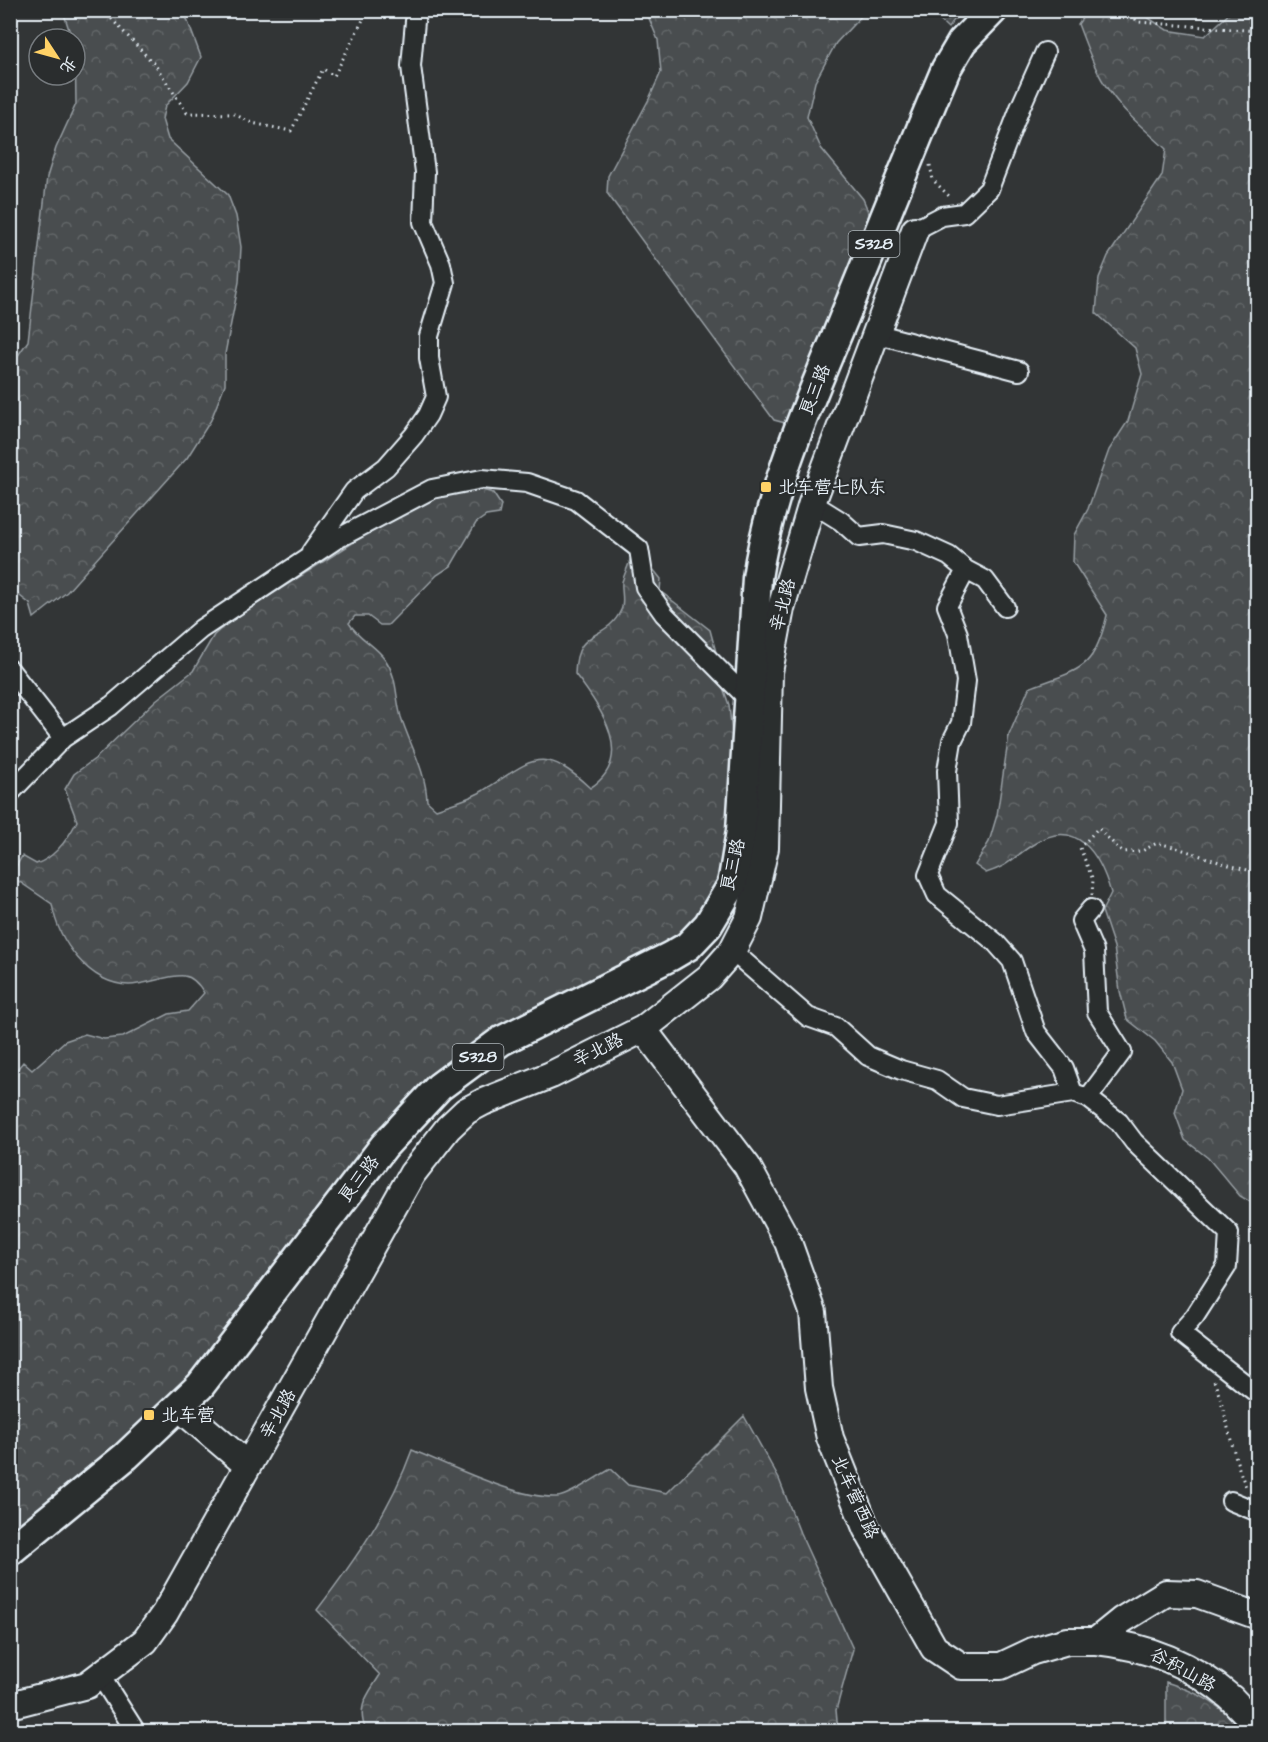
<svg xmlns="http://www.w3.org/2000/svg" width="1268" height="1742" font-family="'Architects Daughter','LXGW WenKai TC',sans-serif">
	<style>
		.forest { fill: url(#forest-crowns); stroke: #989fa4; stroke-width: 1.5 }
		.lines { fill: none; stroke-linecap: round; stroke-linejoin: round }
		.street-casing { stroke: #e8f1f8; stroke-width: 22 }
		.secondary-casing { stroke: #e8f1f8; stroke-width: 30 }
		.primary-casing { stroke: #e8f1f8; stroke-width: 33 }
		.path { stroke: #e8f1f8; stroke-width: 3; stroke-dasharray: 1.5 4.5; stroke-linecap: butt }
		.street { stroke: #2a2d2e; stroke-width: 18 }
		.secondary { stroke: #2a2d2e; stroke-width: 26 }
		.primary { stroke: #2a2d2e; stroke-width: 28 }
		.poi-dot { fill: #ffd166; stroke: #2a2d2e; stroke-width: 2 }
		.labels { text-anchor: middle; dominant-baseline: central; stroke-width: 4.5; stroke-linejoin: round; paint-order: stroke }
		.shield { fill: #2a2d2e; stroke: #afb6bb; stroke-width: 1.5 }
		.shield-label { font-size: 16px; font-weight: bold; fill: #e8f1f8 }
		.street-label { font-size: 18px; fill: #e8f1f8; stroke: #2a2d2e }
		.poi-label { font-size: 18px; fill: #e8f1f8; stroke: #2a2d2e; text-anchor: start }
	</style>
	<defs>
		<pattern id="forest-crowns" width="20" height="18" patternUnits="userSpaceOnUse" patternTransform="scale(1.5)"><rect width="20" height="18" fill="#494d4f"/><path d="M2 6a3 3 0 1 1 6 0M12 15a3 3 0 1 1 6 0" fill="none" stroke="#636769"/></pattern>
	</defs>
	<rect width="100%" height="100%" fill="#323536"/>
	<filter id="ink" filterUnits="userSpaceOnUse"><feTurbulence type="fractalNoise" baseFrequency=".0167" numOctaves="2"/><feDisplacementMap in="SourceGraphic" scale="12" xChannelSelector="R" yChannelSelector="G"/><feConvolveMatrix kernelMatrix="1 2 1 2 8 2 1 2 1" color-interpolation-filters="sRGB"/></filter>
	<g filter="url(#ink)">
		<path class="forest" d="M 63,11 L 184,11 L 201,57 L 188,82 L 165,106 L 162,119 L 168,139 L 228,195 L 236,216 L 241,247 L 239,282 L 225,354 L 225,384 L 211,420 L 187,458 L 67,592 L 34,618 L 30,604 L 11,589 L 10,367 L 28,341 L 47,177 L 56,148 L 76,104 L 75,39 L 72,39 Z
			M 646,11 L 866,11 L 836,43 L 815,82 L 807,117 L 821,148 L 863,199 L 871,218 L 789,424 L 774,420 L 607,193 L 608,176 L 649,99 L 661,72 L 658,40 Z
			M 930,11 L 961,11 L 948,28 Z
			M 1087,11 L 1138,11 L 1167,30 L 1205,36 L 1232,11 L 1257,11 L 1257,1206 L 1240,1196 L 1208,1158 L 1185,1140 L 1175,1113 L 1182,1089 L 1172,1062 L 1155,1041 L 1127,1019 L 1120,991 L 1114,947 L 1102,911 L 1111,893 C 1100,855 1077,816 1034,844 C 1014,856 1010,866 986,873 L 975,865 L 989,842 L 997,815 L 1009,735 L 1029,688 C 1079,669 1094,672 1107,615 L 1073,562 L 1074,535 L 1088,509 L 1109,450 L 1128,421 L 1142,374 L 1135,348 L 1096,313 L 1099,278 L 1108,256 L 1162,176 L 1166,149 C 1147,131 1125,114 1110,92 C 1095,72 1087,47 1078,24 Z
			M 472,487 L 493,493 L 501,505 L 499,514 L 486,516 L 476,523 L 451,566 L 437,575 L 388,625 L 380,625 L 368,616 L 355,616 L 349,623 C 358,638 375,645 385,659 C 398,678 395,696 401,717 C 410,745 426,771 427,801 L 436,809 C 450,804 466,800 479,793 C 530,763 539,740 590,788 C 637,758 600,706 575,674 C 576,625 606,643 621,610 C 625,602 621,591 622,582 C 624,575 628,567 630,560 L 649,564 L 661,579 L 660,591 L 710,630 L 716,652 L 717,670 L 729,705 L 734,754 L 730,808 L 723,862 L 707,905 L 677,939 L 501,1032 L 187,1391 L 11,1535 L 10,1078 L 23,1062 L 32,1070 L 65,1041 L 85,1034 L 104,1039 L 123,1037 L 169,1014 L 188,1011 L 204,993 C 200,986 193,977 184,976 C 171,974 145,985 129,985 C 89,984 58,941 52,904 L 11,876 L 22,856 L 36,864 C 56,857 68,839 77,821 L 65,789 L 74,774 L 96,758 L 156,700 L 193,671 L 214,635 L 230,621 L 384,523 L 446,492 Z
			M 744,1416 L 779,1479 L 800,1533 L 853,1649 L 836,1710 L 838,1731 L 366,1731 C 356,1706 367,1696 380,1675 L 317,1610 C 355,1560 391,1509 412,1450 C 450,1465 517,1499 557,1497 C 569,1497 599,1475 611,1469 L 628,1485 L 667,1493 Z
			M 1166,1682 C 1203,1694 1218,1704 1245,1731 L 1166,1732 Z"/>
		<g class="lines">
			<g class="street-casing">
				<path id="street" d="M 915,230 L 942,216 L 964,213 L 989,189 L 1020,108 L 1045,52
					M 878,334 L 1019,371
					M 812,503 L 841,521 L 859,537 L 883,534 L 916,541 L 949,556 L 966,570 L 985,580 L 1005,607
					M 311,552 L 354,491 L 386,467 L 414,435 L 428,415 L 436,397 L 429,358 L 429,336 L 445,283 L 441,264 L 423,222 L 425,172 L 411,66 L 416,10
					M 966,570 L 947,606 L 958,634 L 966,681 L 961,723 L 952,741 L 947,771 L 949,823 L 928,875 L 937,895 L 995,942 L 1012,961 L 1036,1032 L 1064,1068 L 1073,1093
					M 10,670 L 63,738
					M 10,793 L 63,738 L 111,706 L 201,629 L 335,540 L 432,489 L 482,479 L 527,483 L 576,500 L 639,549 L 645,587 L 664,614 L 749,700
					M 732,951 L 808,1017 L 836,1027 L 868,1056 L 901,1070 L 937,1080 L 963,1098 L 997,1105 L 1073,1093 L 1088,1098 L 1122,1052 L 1097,1012 L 1094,951 L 1081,921 L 1091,909
					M 1088,1098 L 1119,1122 L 1134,1142 L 1229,1233 L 1227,1266 L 1195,1316 L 1180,1333 L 1258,1394
					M 1231,1501 L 1258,1512
					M 101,1677 L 136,1732"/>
			</g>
			<g class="secondary-casing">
				<path id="secondary" d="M 643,1029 L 747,1166 L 788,1242 L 813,1312 L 819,1388 L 830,1438 L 866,1528 L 934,1648 L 961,1666 L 1001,1666 L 1033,1651 L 1067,1641 L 1096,1641 L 1122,1620 L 1166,1593 L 1197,1594 L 1258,1616
					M 179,1407 L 239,1458 L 250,1462
					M 1096,1641 C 1146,1646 1193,1665 1231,1698 C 1240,1707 1248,1717 1258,1724
					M 10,1705 L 87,1685 L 145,1641 L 165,1613 L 412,1174 L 448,1128 L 466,1111 L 483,1102 L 551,1075 L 643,1029 L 709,977 L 732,951 L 749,918 L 765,848 L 769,672 L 781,608 L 812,503 L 915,230"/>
			</g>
			<g class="primary-casing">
				<path id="primary" d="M 10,1551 L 126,1456 L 200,1386 L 384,1146 L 439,1087 L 501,1041 L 671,956 L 688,946 L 708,925 L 732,885 L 741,831 L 757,578 C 770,490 807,407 841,325 C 876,240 910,154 946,69 L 962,42 L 993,10"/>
			</g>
			<path class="path" d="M 103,10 L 156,66 L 187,113 L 234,114 L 252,123 L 291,131 L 323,69 L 334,76 L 368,10
				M 1127,10 L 1138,22 L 1258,31
				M 930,165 L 933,180 L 951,198
				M 1092,895 L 1093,880 L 1080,848 L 1098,828 L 1122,852 L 1142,851 L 1157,843 C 1191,850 1222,866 1258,872
				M 1214,1381 C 1228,1416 1231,1454 1247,1489"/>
			<use href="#street" class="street"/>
			<use href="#secondary" class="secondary"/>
			<use href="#primary" class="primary"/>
		</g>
	</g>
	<g class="poi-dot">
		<rect x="760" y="481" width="12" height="12" rx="3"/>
		<rect x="143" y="1409" width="12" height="12" rx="3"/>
	</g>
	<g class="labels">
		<g class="shield">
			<rect x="848.5" y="231" width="51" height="26" rx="4.5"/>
			<rect x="452.5" y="1044" width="51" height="26" rx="4.5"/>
		</g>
		<g class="shield-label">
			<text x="874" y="244">S328</text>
			<text x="478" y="1057">S328</text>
		</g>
		<g class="street-label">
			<text transform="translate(815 390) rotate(-68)">良三路</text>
			<text transform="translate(783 605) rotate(-76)">辛北路</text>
			<text transform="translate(733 865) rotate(-77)">良三路</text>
			<text transform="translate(598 1050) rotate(-26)">辛北路</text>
			<text transform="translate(359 1179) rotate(-52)">良三路</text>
			<text transform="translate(278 1414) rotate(-61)">辛北路</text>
			<text transform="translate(855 1497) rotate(66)">北车营西路</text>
			<text transform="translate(1183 1670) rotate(29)">谷积山路</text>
		</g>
		<g class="poi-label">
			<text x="778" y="487">北车营七队东</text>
			<text x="161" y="1415">北车营</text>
		</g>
	</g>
	<rect width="1268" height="1742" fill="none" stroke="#2a2d2e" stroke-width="36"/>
	<rect x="18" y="18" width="1232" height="1706" fill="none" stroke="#e8f1f8" stroke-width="2" filter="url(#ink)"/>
	<g transform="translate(57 57) rotate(126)"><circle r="28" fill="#2a2d2e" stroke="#767b7f" stroke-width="1.5"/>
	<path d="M0-4.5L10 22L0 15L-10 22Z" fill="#ffd166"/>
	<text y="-9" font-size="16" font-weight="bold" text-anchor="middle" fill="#e8f1f8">北</text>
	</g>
</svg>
